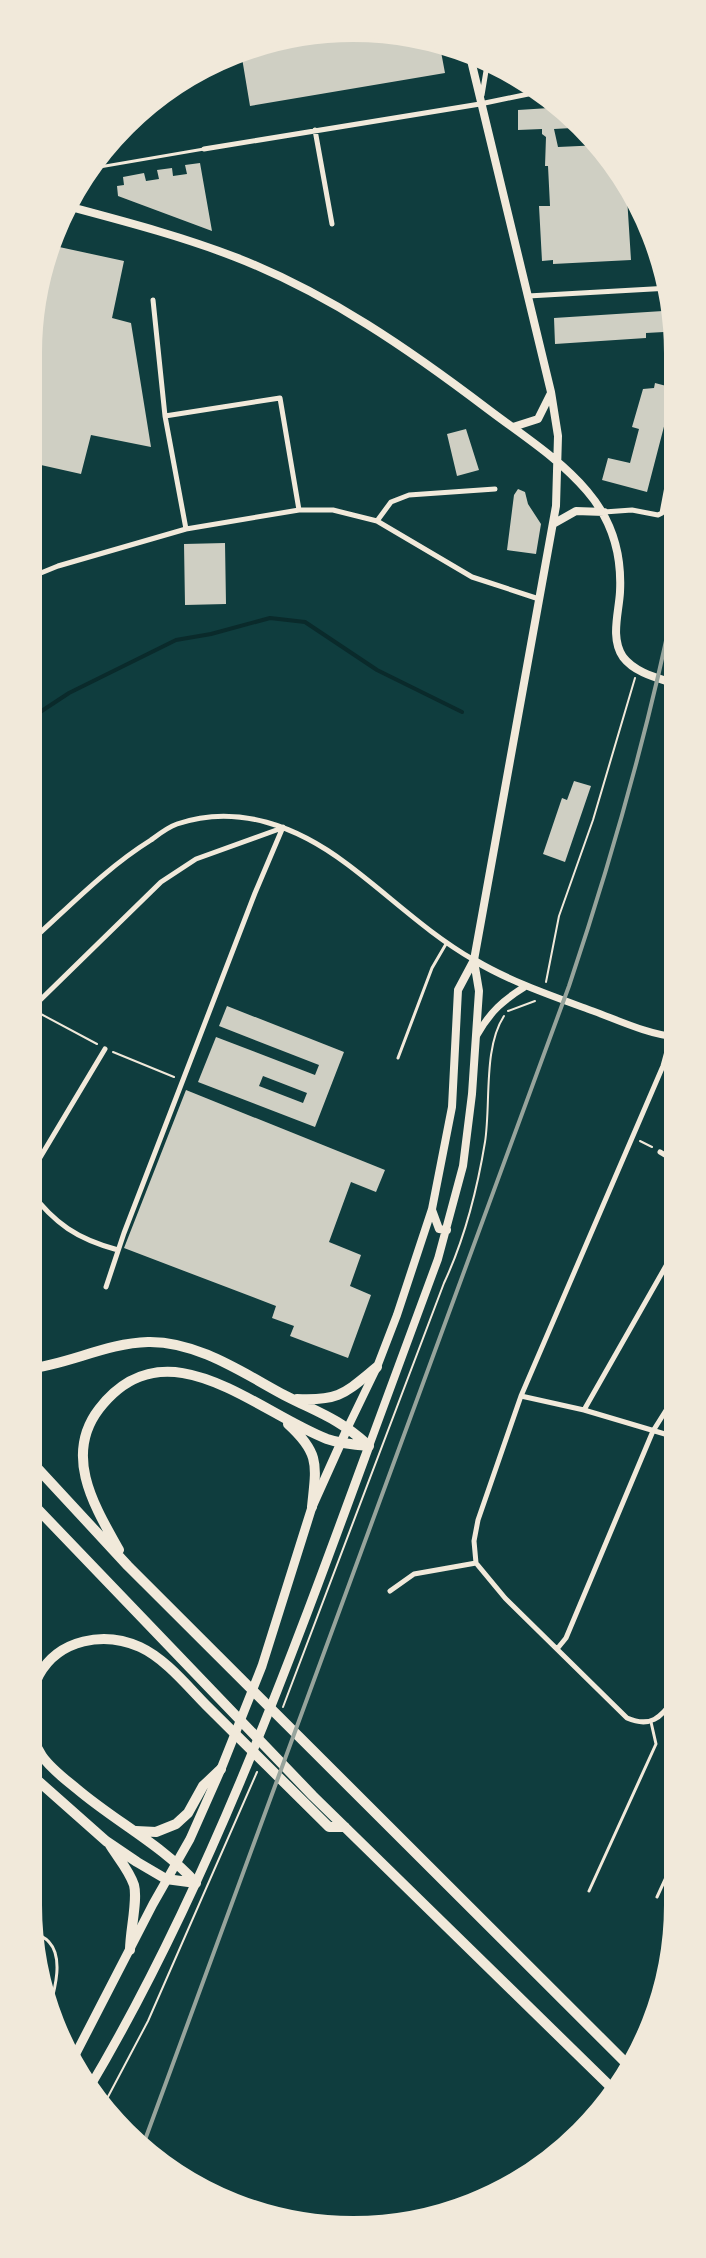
<svg xmlns="http://www.w3.org/2000/svg" width="706" height="2258" font-family="'Exo 2',sans-serif">
	<style>
		.lines { fill: none; stroke-linecap: round; stroke-linejoin: round }
		.stream { stroke: #0a2a2b; stroke-width: 4 }
		.building { fill: #cfcfc3; fill-rule: evenodd }
		.path { stroke: #f1e9da; stroke-width: 2 }
		.service { stroke: #f1e9da; stroke-width: 3 }
		.minor { stroke: #f1e9da; stroke-width: 5 }
		.tertiary { stroke: #f1e9da; stroke-width: 7 }
		.secondary { stroke: #f1e9da; stroke-width: 8 }
		.primary { stroke: #f1e9da; stroke-width: 9 }
		.motorway { stroke: #f1e9da; stroke-width: 10 }
		.rail { stroke: #97a49c; stroke-width: 4 }
		.rim { fill: none; stroke: #f1e9da; stroke-width: 4 }
	</style>
	<rect width="100%" height="100%" fill="#0f3d3e"/>
	<g class="lines">
		<path class="stream" d="M 31,718 L 69,693 L 176,640 L 211,634 L 270,618 L 305,622 L 377,670 L 462,712"/>
	</g>
	<path class="building" d="M 290,32 L 417,32 L 439,41 L 445,73 L 250,106 L 241,52 Z
		M 565,107 L 571,112 L 572,128 L 554,129 L 558,147 L 601,145 L 626,181 L 631,260 L 553,264 L 553,260 L 542,261 L 539,206 L 550,206 L 548,166 L 545,166 L 546,137 L 542,134 L 542,129 L 518,130 L 518,110 Z
		M 200,163 L 212,231 L 118,196 L 117,186 L 124,185 L 123,177 L 144,173 L 146,181 L 159,179 L 157,170 L 172,168 L 173,176 L 187,174 L 185,165 Z
		M 50,245 L 124,261 L 112,318 L 131,323 L 151,447 L 91,435 L 81,474 L 32,463 L 32,289 Z
		M 663,311 L 664,332 L 646,333 L 646,338 L 555,344 L 554,318 Z
		M 655,383 L 674,388 L 647,492 L 602,480 L 608,458 L 630,463 L 639,429 L 632,427 L 643,389 L 654,388 Z
		M 466,429 L 479,470 L 457,476 L 447,434 Z
		M 518,489 L 525,492 L 528,504 L 541,524 L 536,554 L 507,550 L 514,495 Z
		M 225,543 L 226,604 L 185,605 L 184,544 Z
		M 574,781 L 591,786 L 565,862 L 543,854 L 562,798 L 567,800 Z
		M 227,1006 L 344,1052 L 315,1127 L 198,1082 L 216,1037 L 315,1075 L 319,1065 L 219,1026 ZM 263,1076 L 307,1093 L 303,1103 L 259,1086 Z
		M 186,1090 L 385,1170 L 376,1192 L 351,1182 L 329,1242 L 361,1255 L 350,1286 L 371,1295 L 348,1358 L 290,1336 L 294,1326 L 272,1318 L 276,1306 L 124,1248 Z"/>
	<g class="lines">
		<path class="path" d="M 546,982 L 559,916 L 593,820 L 635,678
			M 508,1011 L 535,1001
			M 39,1013 L 97,1044
			M 113,1052 L 174,1077
			M 640,1141 L 652,1147
			M 283,1707 L 444,1283 C 465,1238 477,1191 485,1142 C 491,1104 483,1048 504,1016
			M 101,2110 L 148,2021 L 257,1772"/>
		<path class="service" d="M 82,170 L 204,149
			M 398,1058 L 432,968 L 446,944
			M 589,1891 L 656,1744 L 651,1722
			M 657,1897 L 674,1860
			M 31,1932 C 37,1934 45,1937 49,1942 C 65,1959 53,1995 48,2015"/>
		<path class="minor" d="M 482,95 L 488,59
			M 315,130 L 332,224
			M 204,149 L 480,104 L 543,91
			M 528,296 L 670,288
			M 153,300 L 165,416 L 186,529
			M 165,416 L 280,398 L 299,510
			M 604,512 L 632,510 L 658,515 L 662,513 L 677,434
			M 377,521 L 391,502 L 409,495 L 495,489
			M 31,577 L 58,566 L 186,529 L 299,510 L 333,510 L 377,521 L 472,577 L 539,599
			M 30,942 C 69,907 106,868 151,840 C 159,834 168,827 177,824 C 238,803 298,827 347,864 C 390,896 427,933 474,960
			M 30,1010 L 161,882 L 196,859 L 282,828
			M 660,1152 L 675,1161
			M 29,1176 L 105,1049
			M 29,1190 C 55,1224 77,1239 118,1250
			M 106,1287 L 124,1233 L 255,893 L 283,827
			M 521,1396 L 584,1410 L 675,1437
			M 584,1410 L 675,1250
			M 476,1563 L 474,1541 L 478,1520 L 521,1396 L 663,1066 L 671,1037
			M 476,1563 L 505,1598 L 627,1718 C 650,1728 661,1718 674,1699
			M 390,1591 L 414,1574 L 476,1563
			M 557,1649 L 566,1638 L 653,1431 L 675,1396"/>
		<path class="tertiary" d="M 474,960 C 511,982 552,996 593,1011 C 620,1021 647,1034 676,1037
			M 477,1035 C 490,1012 503,1000 526,986"/>
		<path class="secondary" d="M 67,206 C 123,221 181,236 235,257 C 328,293 410,350 489,410 C 522,435 560,459 587,491 C 612,520 622,554 620,592 C 619,612 610,638 623,657 C 635,673 658,678 676,684
			M 513,427 L 538,419 L 551,393
			M 553,524 L 576,511 L 604,512
			M 432,1210 L 439,1229 L 447,1230
			M 348,1427 L 377,1367 L 397,1315 L 432,1209 L 452,1107 L 458,990 L 474,960 L 556,506 L 558,436 L 551,392 L 469,52
			M 369,1446 L 438,1259 L 463,1166 L 472,1094 L 479,991 L 474,961"/>
		<path class="primary" d="M 71,2063 L 153,1904 L 190,1839 L 221,1769 L 262,1666 L 312,1507 L 348,1427
			M 88,2090 C 207,1890 289,1664 369,1446"/>
		<path class="motorway" d="M 28,1369 C 69,1364 107,1343 148,1342 C 197,1341 243,1373 284,1395 C 319,1413 338,1418 368,1445
			M 297,1399 C 340,1401 345,1393 377,1367
			M 288,1424 C 321,1454 316,1466 312,1507
			M 28,1458 L 128,1566 L 632,2069
			M 28,1499 L 313,1796 L 618,2094
			M 119,1550 C 95,1507 63,1456 99,1409 C 166,1322 255,1411 327,1439 C 341,1444 355,1445 369,1446
			M 27,1771 L 106,1841 L 137,1862 L 166,1879 L 196,1883
			M 136,1831 L 156,1832 L 176,1824 L 188,1813 L 203,1786 L 221,1769
			M 110,1845 C 118,1858 129,1870 134,1885 C 138,1900 130,1931 130,1950
			M 196,1883 C 162,1845 116,1822 77,1789 C 65,1779 51,1769 42,1756 C 25,1731 25,1701 39,1675 C 59,1639 104,1631 140,1647 C 166,1659 188,1687 208,1707 C 248,1747 289,1787 329,1827 L 345,1827"/>
		<path class="rail" d="M 142,2148 L 569,986 C 613,855 650,724 677,589"/>
	</g>
	<path d="M0 0H706V2258H0ZM353 40H353A313 313 0 0 1 666 353V1905A313 313 0 0 1 353 2218H353A313 313 0 0 1 40 1905V353A313 313 0 0 1 353 40Z" fill="#f1e9da" fill-rule="evenodd"/>
	<path class="rim" d="M353 40H353A313 313 0 0 1 666 353V1905A313 313 0 0 1 353 2218H353A313 313 0 0 1 40 1905V353A313 313 0 0 1 353 40Z"/>
</svg>
